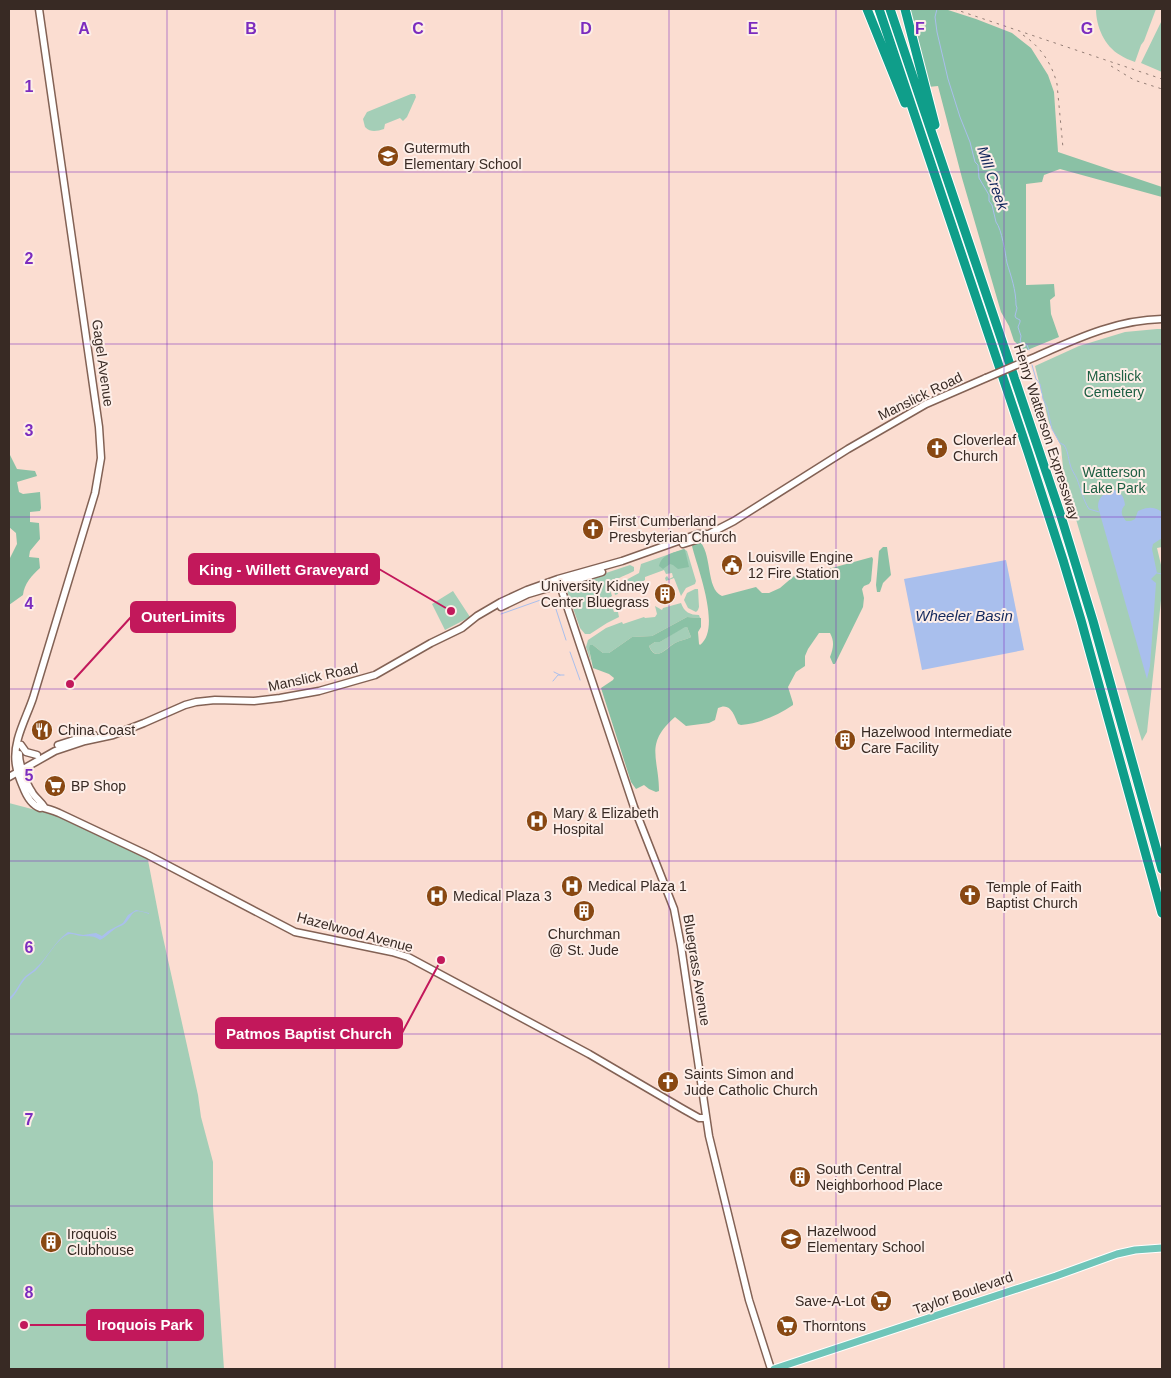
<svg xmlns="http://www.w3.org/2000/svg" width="1171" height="1378" font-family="Helvetica,sans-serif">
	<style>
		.green { fill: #a4ceb7 }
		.forest { fill: #8ac1a5; fill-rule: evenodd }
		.water { fill: #a9bfed }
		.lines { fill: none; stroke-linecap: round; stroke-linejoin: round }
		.stream { stroke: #a9bfed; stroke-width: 1 }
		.secondary-casing { stroke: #836255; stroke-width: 9 }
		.primary-casing { stroke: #fff; stroke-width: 9 }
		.highway-casing { stroke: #fff; stroke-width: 11 }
		.secondary { stroke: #fff; stroke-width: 6 }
		.primary { stroke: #6fc5b9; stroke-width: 7 }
		.highway { stroke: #0f9e8a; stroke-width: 9 }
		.rail { stroke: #937d75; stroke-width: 1; stroke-dasharray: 2.5 5; stroke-linecap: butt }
		.secondary-bridge-casing { stroke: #836255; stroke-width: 9; stroke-linecap: butt }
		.secondary-bridge { stroke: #fff; stroke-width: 6 }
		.grid { fill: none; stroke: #7b2cbf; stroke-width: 1; stroke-opacity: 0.55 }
		.labels { text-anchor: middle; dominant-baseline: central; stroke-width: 4; stroke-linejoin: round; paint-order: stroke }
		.poi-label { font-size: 14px; fill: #382a24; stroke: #fdeee8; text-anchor: start }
		.street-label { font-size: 14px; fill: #382a24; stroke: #fdeee8 }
		.park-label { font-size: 14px; fill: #1d5e42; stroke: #fdeee8 }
		.water-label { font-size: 15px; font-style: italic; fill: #12275c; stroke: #fdeee8 }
		.grid-label { font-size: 16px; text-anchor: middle; font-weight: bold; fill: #7b2cbf; stroke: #fdeee8; stroke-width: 4; stroke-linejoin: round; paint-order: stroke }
		.leader { fill: none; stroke: #c2185b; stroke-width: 2 }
		.callout-dot { fill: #c2185b; stroke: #fdeee8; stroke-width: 2 }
		.callout { fill: #c2185b; stroke: #c2185b; stroke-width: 2 }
		.callout-label { font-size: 15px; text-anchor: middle; font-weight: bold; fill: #fff }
	</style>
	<rect width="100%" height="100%" fill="#fbddd1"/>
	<path class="green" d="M 1096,9 L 1156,9 L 1144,41 L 1141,45 L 1135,62 C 1130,60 1124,58 1120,55 C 1104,46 1096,26 1096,9 Z
		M 1162,20 L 1162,72 L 1141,63 Z
		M 411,94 L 415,94 L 416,97 L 407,117 L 403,121 L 400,118 L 385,124 L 384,129 C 377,131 371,133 365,127 L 363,119 L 367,112 Z
		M 1157,329 L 1162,329 L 1162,547 L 1157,548 L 1162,569 L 1162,591 L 1147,732 L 1142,741 L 1064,479 L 1061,446 L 1049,423 L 1035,366 L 1079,346 L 1125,332 Z
		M 684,549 L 687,551 L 696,581 L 695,584 L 686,588 L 681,596 L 674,578 L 666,581 L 665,578 L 667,576 L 669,579 L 673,577 L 672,573 L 666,574 L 664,570 L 645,577 L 645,580 L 635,587 L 633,585 L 617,591 L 618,594 L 615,595 L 614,590 L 615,586 L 639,573 L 641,564 Z
		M 630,565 L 634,567 L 634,571 C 622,578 606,579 612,596 L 609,598 L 614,612 L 618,612 L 619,617 L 607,623 L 590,634 L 585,634 L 580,628 L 568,594 L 568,590 L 570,585 Z
		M 695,589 L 698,589 L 699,607 L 698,610 L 696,612 L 688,608 L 684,600 L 687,593 Z
		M 453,591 L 470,617 L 445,630 L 432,604 Z
		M 681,603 C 684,612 690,615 699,615 L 700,618 L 687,617 L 652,636 L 632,637 L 609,653 L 603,653 L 593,645 L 589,649 L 591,662 L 586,647 L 588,640 L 606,628 L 622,622 L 623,624 L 644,617 L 645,618 L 655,617 L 657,614 L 655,606 L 662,610 L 663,608 Z
		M 685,626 L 687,627 L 691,637 C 686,640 680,640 675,643 C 665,648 657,663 649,646 L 655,642 L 660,642 Z
		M 9,803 L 62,817 L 147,855 L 162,933 L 198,1095 L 201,1117 L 213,1162 L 213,1206 L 224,1369 L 9,1369 Z"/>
	<path class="forest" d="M 909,9 L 945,9 L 976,19 L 1012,33 L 1031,48 L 1048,75 L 1054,92 L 1058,152 L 1162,187 L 1162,197 L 1060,169 L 1044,175 L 1042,182 L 1026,184 L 1026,285 L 1054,284 L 1055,296 L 1050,300 L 1051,314 L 1059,337 L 1025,351 L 1014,341 L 1009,326 L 1001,312 L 962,178 L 938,86 L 928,87 Z
		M 9,453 L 17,469 L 35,471 L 37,476 L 17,482 L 19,492 L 23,494 L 40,492 L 41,508 L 40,511 L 30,512 L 30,522 L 39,523 L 40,539 L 30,551 L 29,557 L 39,558 L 40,568 C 32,575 24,584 23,595 L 9,605 L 9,560 L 17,544 L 16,533 L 9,527 Z
		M 698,540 C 713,551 705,589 722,596 L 756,587 L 762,593 L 769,593 L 780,588 L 794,576 L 810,574 L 872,557 L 873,559 L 871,581 L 869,584 L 864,586 L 862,589 L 864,598 L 863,607 L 835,664 L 833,664 L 830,657 C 833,649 835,642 830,633 L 819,633 L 808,649 L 805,656 L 805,666 L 796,672 L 788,687 L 793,703 L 793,705 C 777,716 760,723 741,725 L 738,724 C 734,714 730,702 718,708 L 715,720 L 709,723 L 686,726 L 675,717 C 644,744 659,758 659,791 L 656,792 L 649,789 L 644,785 L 636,789 L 631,782 L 601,688 L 613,680 L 614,678 L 609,674 L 593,668 L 589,649 L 590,645 L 593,645 L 603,653 L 609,653 L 632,637 L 652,636 L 687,617 L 701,618 L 701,627 L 698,632 L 699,644 L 700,645 C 722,629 697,567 692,546 L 694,543 ZM 685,627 L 687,627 L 691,637 C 686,640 680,640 675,643 C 666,648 656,663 649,646 L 655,642 L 660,642 Z
		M 883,547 L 887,547 L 891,575 L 883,583 L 880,592 L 877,592 L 876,585 L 879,551 Z
		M 684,549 L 685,550 L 689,567 L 678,569 L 673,565 L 670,564 L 663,569 L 659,566 C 662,554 673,553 684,549 Z"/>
	<path class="water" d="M 1111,490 C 1120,490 1124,496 1125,505 C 1120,511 1121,515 1126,521 L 1131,521 L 1135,519 L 1138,511 C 1148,507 1153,506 1162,512 L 1162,538 L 1153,544 L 1152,549 L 1157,573 L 1151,579 L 1156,583 L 1150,666 L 1147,679 L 1098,507 C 1098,498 1103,494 1111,490 Z
		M 1006,560 L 1024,650 L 922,670 L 904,579 Z
		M 136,910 L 149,913 L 149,914 C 129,906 134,917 123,925 C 121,926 118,927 116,928 C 110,932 106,937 100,940 C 94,935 89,937 82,936 C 77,936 71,932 67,935 C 56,940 46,960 37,969 C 34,973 28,975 25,979 C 19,986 16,995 9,1001 L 9,998 C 15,993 18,986 23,979 C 27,974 32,972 36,968 C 48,957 54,942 68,932 L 83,935 L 96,933 L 102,936 L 108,931 L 123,923 L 128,915 Z"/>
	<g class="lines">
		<path class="stream" d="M 937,9 L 935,17 L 937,32 L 948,79 L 960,117 L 970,142 L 975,162 L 978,165 L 979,178 L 989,195 L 989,201 L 992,205 L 996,222 C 1002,230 1005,252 1007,263 C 1011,276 1016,290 1016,305 L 1017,308 L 1015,316 L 1016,318 L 1020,320 L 1020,322 L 1018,327 L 1021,336 L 1020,342 L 1027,345 L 1029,350
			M 1032,365 L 1036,379 L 1040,384 L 1043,399 L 1047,407 L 1052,429 L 1060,443 L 1064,445 C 1068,451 1068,457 1070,464 C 1071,470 1075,474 1077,479 C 1081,489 1083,500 1089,509 L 1099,512
			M 1157,573 L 1162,574
			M 553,600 L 566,640
			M 501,614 L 549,597
			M 570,652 L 580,680
			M 554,672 L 560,675
			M 553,681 L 558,675 L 564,675"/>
		<g class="secondary-casing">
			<path id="secondary" d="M 39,9 L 99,427 L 101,458 L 95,493 L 33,698 C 26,719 12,742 16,765 C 17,772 20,780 23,787 C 26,795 32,805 40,808 C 41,808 43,807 44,808 C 49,809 54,811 59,813 L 148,855 L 295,932 L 392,952 L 408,957 L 589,1054 L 683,1109 L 699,1118 L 706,1118
				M 1028,360 C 1072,341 1113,320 1162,319
				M 683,544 L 699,539 L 734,521 L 848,449 L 926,404 L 986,378
				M 558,579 L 634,807 L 674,909 L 681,946 L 709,1136 L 749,1300 L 771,1369
				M 501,607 L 528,594 L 602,572
				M 21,745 L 26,752 L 37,755
				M 58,745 L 83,737 L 94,735
				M 19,754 C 19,764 26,783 32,792 C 35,798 41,801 45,808
				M 9,777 L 55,751 L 85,741 L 113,735 L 144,723 L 185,705 L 196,702 L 215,700 L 254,701 L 280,698 L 319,691 L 375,675 L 431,643 L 462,628 L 477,616 L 501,602 L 527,590 L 558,579 L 622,561 L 698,534 L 706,534"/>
		</g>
		<g class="primary-casing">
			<path id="primary" d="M 774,1369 L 1056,1276 L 1117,1254 L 1135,1250 L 1162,1248"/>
		</g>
		<g class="highway-casing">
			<path id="highway" d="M 867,9 L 905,103
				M 879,9 L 1028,452 L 1063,560 L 1081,620 L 1162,913
				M 890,9 L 1060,513 L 1093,621 L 1162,869
				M 905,9 L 935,125"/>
		</g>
		<use href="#secondary" class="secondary"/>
		<use href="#primary" class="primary"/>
		<use href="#highway" class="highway"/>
		<path class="rail" d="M 954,9 L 1162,79
			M 1023,35 C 1041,47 1052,64 1057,84 L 1063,148
			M 1111,66 L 1134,80 L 1162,89"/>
		<g class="secondary-bridge-casing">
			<path id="secondary-bridge" d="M 986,378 L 1028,360"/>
		</g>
		<use href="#secondary-bridge" class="secondary-bridge"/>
	</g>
	<path class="grid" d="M 167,9 L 167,1369M 335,9 L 335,1369M 502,9 L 502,1369M 669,9 L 669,1369M 836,9 L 836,1369M 1004,9 L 1004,1369M 9,172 L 1162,172M 9,344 L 1162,344M 9,517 L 1162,517M 9,689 L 1162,689M 9,861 L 1162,861M 9,1034 L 1162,1034M 9,1206 L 1162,1206"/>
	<defs>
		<g id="school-disc" transform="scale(1.125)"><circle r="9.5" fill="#894812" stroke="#fdeee8"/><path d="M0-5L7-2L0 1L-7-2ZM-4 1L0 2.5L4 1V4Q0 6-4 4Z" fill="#fff"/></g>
		<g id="church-disc" transform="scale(1.125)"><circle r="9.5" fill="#894812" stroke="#fdeee8"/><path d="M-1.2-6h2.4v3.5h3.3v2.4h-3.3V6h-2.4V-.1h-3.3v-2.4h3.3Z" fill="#fff"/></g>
		<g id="civic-disc" transform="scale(1.125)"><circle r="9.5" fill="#894812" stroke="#fdeee8"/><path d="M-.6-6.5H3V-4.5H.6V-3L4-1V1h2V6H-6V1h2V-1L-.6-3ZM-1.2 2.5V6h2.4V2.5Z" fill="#fff"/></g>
		<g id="building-disc" transform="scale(1.125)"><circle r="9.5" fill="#894812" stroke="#fdeee8"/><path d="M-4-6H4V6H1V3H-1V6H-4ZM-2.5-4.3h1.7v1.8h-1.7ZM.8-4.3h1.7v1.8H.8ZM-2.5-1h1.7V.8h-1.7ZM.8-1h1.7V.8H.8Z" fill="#fff"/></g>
		<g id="restaurant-disc" transform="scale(1.125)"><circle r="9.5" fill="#894812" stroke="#fdeee8"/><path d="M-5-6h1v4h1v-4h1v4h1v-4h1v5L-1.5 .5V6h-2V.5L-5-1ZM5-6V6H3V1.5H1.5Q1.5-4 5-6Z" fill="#fff"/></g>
		<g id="supermarket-disc" transform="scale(1.125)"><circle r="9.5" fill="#894812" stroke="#fdeee8"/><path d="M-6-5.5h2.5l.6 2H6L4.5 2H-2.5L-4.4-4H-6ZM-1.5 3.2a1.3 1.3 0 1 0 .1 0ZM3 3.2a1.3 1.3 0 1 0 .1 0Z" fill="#fff"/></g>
		<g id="hospital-disc" transform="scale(1.125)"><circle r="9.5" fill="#894812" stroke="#fdeee8"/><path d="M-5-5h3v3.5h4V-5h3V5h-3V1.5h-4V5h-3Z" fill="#fff"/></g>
	</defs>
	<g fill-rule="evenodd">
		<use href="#school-disc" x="388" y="156"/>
		<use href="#church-disc" x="937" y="448"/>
		<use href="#church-disc" x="593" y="529"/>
		<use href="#civic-disc" x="732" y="565"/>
		<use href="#building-disc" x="665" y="594"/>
		<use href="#restaurant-disc" x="42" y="730"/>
		<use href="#building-disc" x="845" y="740"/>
		<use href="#supermarket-disc" x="55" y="786"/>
		<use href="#hospital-disc" x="537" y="821"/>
		<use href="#hospital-disc" x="572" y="886"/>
		<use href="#church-disc" x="970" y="895"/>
		<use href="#hospital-disc" x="437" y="896"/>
		<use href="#building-disc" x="584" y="911"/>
		<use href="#church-disc" x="668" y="1082"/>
		<use href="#building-disc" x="800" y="1177"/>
		<use href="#school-disc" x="791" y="1239"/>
		<use href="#building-disc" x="51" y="1242"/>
		<use href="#supermarket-disc" x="881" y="1301"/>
		<use href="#supermarket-disc" x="787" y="1326"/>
	</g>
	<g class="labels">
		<g class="poi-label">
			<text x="404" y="148">Gutermuth<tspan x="404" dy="16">Elementary School</tspan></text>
			<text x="953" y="440">Cloverleaf<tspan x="953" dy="16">Church</tspan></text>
			<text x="609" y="521">First Cumberland<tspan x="609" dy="16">Presbyterian Church</tspan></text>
			<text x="748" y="557">Louisville Engine<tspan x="748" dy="16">12 Fire Station</tspan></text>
			<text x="649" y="586" text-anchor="end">University Kidney<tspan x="649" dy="16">Center Bluegrass</tspan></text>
			<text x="58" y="730">China Coast</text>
			<text x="861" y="732">Hazelwood Intermediate<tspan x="861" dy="16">Care Facility</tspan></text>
			<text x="71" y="786">BP Shop</text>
			<text x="553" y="813">Mary &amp; Elizabeth<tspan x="553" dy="16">Hospital</tspan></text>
			<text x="588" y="886">Medical Plaza 1</text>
			<text x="986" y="887">Temple of Faith<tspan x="986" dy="16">Baptist Church</tspan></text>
			<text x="453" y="896">Medical Plaza 3</text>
			<text x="584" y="934" text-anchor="middle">Churchman<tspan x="584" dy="16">@ St. Jude</tspan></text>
			<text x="684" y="1074">Saints Simon and<tspan x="684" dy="16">Jude Catholic Church</tspan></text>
			<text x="816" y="1169">South Central<tspan x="816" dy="16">Neighborhood Place</tspan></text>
			<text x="807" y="1231">Hazelwood<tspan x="807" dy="16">Elementary School</tspan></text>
			<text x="67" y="1234">Iroquois<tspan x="67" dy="16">Clubhouse</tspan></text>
			<text x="865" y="1301" text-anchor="end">Save-A-Lot</text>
			<text x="803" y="1326">Thorntons</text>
		</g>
		<g class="street-label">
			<text transform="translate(103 363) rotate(82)">Gagel Avenue</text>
			<text transform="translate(920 396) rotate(-26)">Manslick Road</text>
			<text transform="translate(1047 432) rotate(72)">Henry Watterson Expressway</text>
			<text transform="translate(313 677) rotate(-12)">Manslick Road</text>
			<text transform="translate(355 932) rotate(15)">Hazelwood Avenue</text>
			<text transform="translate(697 970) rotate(81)">Bluegrass Avenue</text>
			<text transform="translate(963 1293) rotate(-19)">Taylor Boulevard</text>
		</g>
		<g class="park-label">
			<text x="1114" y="376">Manslick<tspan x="1114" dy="16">Cemetery</tspan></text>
			<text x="1114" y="472">Watterson<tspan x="1114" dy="16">Lake Park</tspan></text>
		</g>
		<g class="water-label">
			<text transform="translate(993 178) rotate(71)">Mill Creek</text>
			<text x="964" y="615">Wheeler Basin</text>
		</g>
	</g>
	<g class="grid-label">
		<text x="84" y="34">A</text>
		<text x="251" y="34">B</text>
		<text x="418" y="34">C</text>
		<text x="586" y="34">D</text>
		<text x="753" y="34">E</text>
		<text x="920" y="34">F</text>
		<text x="1087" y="34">G</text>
		<text x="29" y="92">1</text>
		<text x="29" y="264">2</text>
		<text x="29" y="436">3</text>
		<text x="29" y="609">4</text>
		<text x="29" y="781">5</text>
		<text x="29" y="953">6</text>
		<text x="29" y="1125">7</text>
		<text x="29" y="1298">8</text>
	</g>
	<path class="leader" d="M451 611L379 569M70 684L131 617M441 960L402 1033M24 1325L87 1325"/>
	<g class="callout-dot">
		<circle cx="451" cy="611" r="5"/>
		<circle cx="70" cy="684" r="5"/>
		<circle cx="441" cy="960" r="5"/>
		<circle cx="24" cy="1325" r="5"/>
	</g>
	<g class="callout">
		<rect x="189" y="554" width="190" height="30" rx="5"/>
		<rect x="131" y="602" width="104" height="30" rx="5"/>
		<rect x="216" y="1018" width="186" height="30" rx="5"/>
		<rect x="87" y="1310" width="116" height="30" rx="5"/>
	</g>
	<g class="callout-label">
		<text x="284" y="575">King - Willett Graveyard</text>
		<text x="183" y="622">OuterLimits</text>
		<text x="309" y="1039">Patmos Baptist Church</text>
		<text x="145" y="1330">Iroquois Park</text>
	</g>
	<rect width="1171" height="1378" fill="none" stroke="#382a24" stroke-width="20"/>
</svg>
